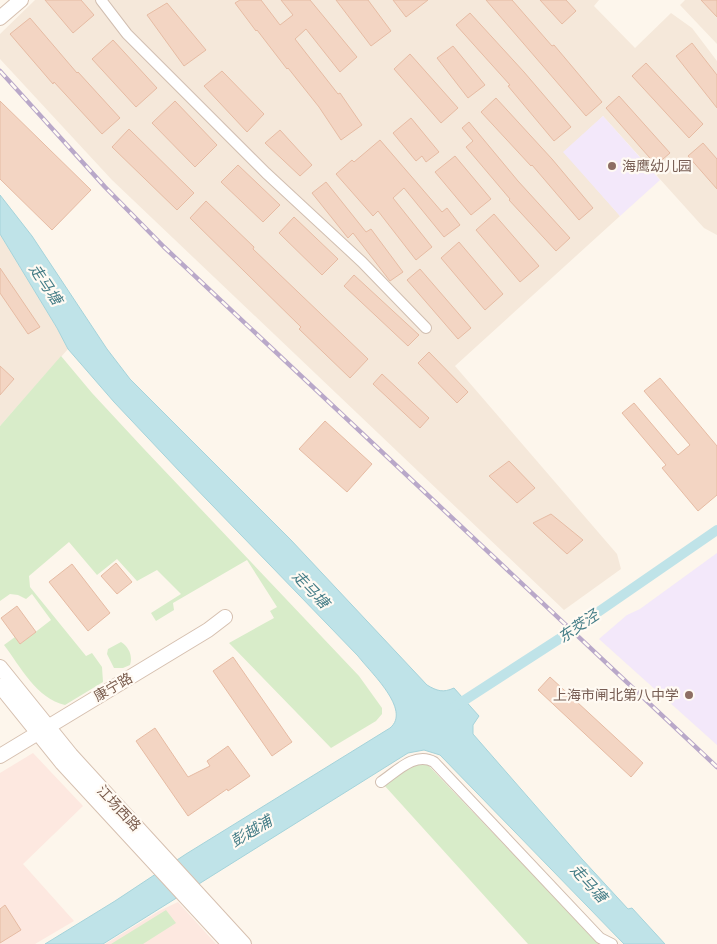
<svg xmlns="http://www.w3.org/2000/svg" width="717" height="944" font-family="'PT Sans','Noto Sans SC',sans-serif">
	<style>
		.residential { fill: #f5e8da }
		.commercial { fill: #fde8e0 }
		.education { fill: #f3e8fa }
		.green { fill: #d8ecc9 }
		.water { fill: #bfe3e8; stroke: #a5d3da }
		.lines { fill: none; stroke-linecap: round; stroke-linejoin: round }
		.canal { stroke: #bfe3e8; stroke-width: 10 }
		.building { fill: #f3d5c3; stroke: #e6bba3 }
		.street-casing { stroke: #d1beb0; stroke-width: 12 }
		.secondary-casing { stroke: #d6c0b0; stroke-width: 16 }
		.street { stroke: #fff; stroke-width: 10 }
		.secondary { stroke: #fff; stroke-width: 14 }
		.rail-casing { stroke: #b9a8c9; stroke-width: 4.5 }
		.rail { stroke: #fffaf3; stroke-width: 2.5; stroke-dasharray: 8; stroke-linecap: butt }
		.education-dot { fill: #8d6e63; stroke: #fffaf3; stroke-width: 2 }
		.labels { text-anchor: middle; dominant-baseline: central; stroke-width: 4.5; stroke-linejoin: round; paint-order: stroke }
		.education-label { font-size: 14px; fill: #785e54; stroke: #fffaf3; text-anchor: start }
		.street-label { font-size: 14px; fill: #7a5c4d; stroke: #fffaf3 }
		.water-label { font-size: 15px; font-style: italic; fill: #437c86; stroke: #fffaf3 }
	</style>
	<rect width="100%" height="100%" fill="#fdf6ec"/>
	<path class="residential" d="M 35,0 L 599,0 L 594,6 L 635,48 L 671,13 L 692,28 L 717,61 L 717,235 L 704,228 L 603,116 L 564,152 L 620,216 L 455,366 L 617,554 L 621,569 L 564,610 L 112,180 L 0,59 L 0,34 Z
		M 685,0 L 717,0 L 717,44 L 680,5 Z
		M 0,234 L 57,328 L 68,349 L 0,426 Z"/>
	<path class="commercial" d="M 33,753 L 83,806 L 23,864 L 74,921 L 35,944 L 0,944 L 0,773 Z
		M 178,902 L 216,944 L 105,944 L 159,911 Z"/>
	<path class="education" d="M 603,116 L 660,180 L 620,216 L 563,152 Z
		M 717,553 L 717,745 L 599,639 L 627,615 L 640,609 Z"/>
	<path class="green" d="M 61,356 L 92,393 L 144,449 L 359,676 L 382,708 L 382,714 L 376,721 L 331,748 L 229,643 L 274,618 L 270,611 L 277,607 L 247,560 L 173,603 L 174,610 L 156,621 L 151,613 L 181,594 L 157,570 L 137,581 L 117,559 L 97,575 L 69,542 L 29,576 L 30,587 L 86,656 L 92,653 L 102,667 L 103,682 L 65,705 C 37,699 20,666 4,645 L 15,637 L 20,644 L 51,620 L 32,594 L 26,599 L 18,595 L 10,594 L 0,601 L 0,426 Z
		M 121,642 C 129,647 133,656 130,665 L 123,668 L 114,668 L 107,654 L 108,649 Z
		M 416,763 L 428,765 L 595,940 L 601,944 L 528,944 L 384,785 Z
		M 166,910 L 176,923 L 143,944 L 111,944 Z"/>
	<path class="water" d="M 0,195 L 32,236 L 107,349 L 130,379 L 291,540 L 427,685 C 437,691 443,693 454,688 L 479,716 L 473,725 L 473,734 L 582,859 L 628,909 L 632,908 L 665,944 L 624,944 L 440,755 L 424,750 L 408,753 L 103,944 L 45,944 L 115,901 L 186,854 L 390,728 C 412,710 370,672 358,656 L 181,473 L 114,402 L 68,349 L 57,328 L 0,234 Z"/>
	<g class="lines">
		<path class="canal" d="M 454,707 L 559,639 L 717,530"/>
	</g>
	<path class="building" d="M 45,0 L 81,0 L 94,15 L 73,33 Z
		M 240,0 L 261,0 L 280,25 L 293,15 L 281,0 L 310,0 L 357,57 L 340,72 L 306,29 L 295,39 L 338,94 L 340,93 L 362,125 L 341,140 L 319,107 L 288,68 L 287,69 L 257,30 L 256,31 L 235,3 Z
		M 336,0 L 368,0 L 391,31 L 371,46 Z
		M 393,0 L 428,0 L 406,17 Z
		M 486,0 L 512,0 L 552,46 L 554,45 L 602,102 L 586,116 Z
		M 540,0 L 566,0 L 576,11 L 562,24 Z
		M 701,0 L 717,0 L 717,17 Z
		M 167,3 L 206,50 L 184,66 L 147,15 Z
		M 470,13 L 524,72 L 571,127 L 554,141 L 508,86 L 510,85 L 456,25 Z
		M 30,18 L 77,73 L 78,72 L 120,118 L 102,134 L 54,82 L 53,84 L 10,34 Z
		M 113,40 L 157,88 L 136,107 L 92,59 Z
		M 692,43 L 717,75 L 717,108 L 676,56 Z
		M 453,46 L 485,85 L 468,98 L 437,58 Z
		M 410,54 L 458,108 L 441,123 L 394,69 Z
		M 646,63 L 703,124 L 689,138 L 632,76 Z
		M 222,71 L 264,114 L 247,132 L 204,86 Z
		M 619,96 L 670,153 L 656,165 L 606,108 Z
		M 496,98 L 552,159 L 593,208 L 579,220 L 532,165 L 531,166 L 481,112 Z
		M 0,101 L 91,190 L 52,230 L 0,179 Z
		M 175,101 L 217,145 L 195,167 L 152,123 Z
		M 411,118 L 439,152 L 426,162 L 422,156 L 416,161 L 393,133 Z
		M 469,122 L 518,181 L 570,238 L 556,251 L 509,200 L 510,199 L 466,147 L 473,141 L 462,128 Z
		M 129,129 L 194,193 L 177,210 L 112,147 Z
		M 280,130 L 312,165 L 300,176 L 265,143 Z
		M 380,140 L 442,212 L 447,208 L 460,225 L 444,237 L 404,188 L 393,198 L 432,247 L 416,260 L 378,211 L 373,216 L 336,174 L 352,160 L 354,162 Z
		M 703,143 L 717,159 L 717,189 L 688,156 Z
		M 455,156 L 491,199 L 471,215 L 435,172 Z
		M 238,165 L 280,205 L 263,222 L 221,182 Z
		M 326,182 L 366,232 L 371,229 L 403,272 L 390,281 L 353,233 L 348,238 L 312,193 Z
		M 206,201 L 254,247 L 253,249 L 368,359 L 350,378 L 299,329 L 301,327 L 190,218 Z
		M 494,214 L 539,266 L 520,282 L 476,230 Z
		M 294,217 L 338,259 L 322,275 L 279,233 Z
		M 459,242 L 503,294 L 485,310 L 441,258 Z
		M 0,268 L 40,327 L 28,334 L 0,293 Z
		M 420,269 L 471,328 L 458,339 L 407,280 Z
		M 354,275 L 419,335 L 408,346 L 344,286 Z
		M 429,352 L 468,392 L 457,403 L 418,363 Z
		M 0,366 L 14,379 L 0,395 Z
		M 382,374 L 429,418 L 420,428 L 373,384 Z
		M 660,378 L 717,446 L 717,495 L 698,511 L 662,468 L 666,465 L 622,413 L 634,403 L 678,455 L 690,445 L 644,391 Z
		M 325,421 L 372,464 L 347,492 L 299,449 Z
		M 509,461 L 535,488 L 517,503 L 489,476 Z
		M 551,514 L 583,540 L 567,554 L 533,523 Z
		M 116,563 L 132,582 L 117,594 L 101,576 Z
		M 72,564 L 110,613 L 88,631 L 49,582 Z
		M 17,606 L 36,632 L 20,644 L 1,618 Z
		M 233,657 L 292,742 L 272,756 L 213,671 Z
		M 550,677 L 643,763 L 631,777 L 538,690 Z
		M 155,728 L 188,777 L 210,766 L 207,761 L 228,746 L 250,776 L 228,791 L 227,789 L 188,816 L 136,741 Z
		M 5,905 L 21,930 L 0,943 L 0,909 Z"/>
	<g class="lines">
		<g class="street-casing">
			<path id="street" d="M 101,0 L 127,34 L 266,173 L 362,262 L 426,328
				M 381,782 C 396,772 415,751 434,762 L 600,938 L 612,944"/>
		</g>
		<g class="secondary-casing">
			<path id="secondary" d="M 0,18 L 21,0
				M 0,667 L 71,755 L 244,944
				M 0,686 L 62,763 L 229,944
				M 0,756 L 208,630 L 225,617"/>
		</g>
		<use href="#street" class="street"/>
		<use href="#secondary" class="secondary"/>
		<g class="rail-casing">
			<path id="rail" d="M 0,71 L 105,187 L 164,247 L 717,767"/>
		</g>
		<use href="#rail" class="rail"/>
	</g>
	<g class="education-dot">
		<circle cx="612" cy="166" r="5"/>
		<circle cx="689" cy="695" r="5"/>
	</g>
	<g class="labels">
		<g class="education-label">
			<text x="622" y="166">海鹰幼儿园</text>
			<text x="679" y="695" text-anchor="end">上海市闸北第八中学</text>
		</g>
		<g class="street-label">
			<text transform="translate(113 687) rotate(-30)">康宁路</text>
			<text transform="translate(119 808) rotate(47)">江场西路</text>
		</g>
		<g class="water-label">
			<text transform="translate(46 284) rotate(56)">走马塘</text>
			<text transform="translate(311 589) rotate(46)">走马塘</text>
			<text transform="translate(578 626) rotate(-34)">东茭泾</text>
			<text transform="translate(251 831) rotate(-31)">彭越浦</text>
			<text transform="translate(589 883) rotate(47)">走马塘</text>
		</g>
	</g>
</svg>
